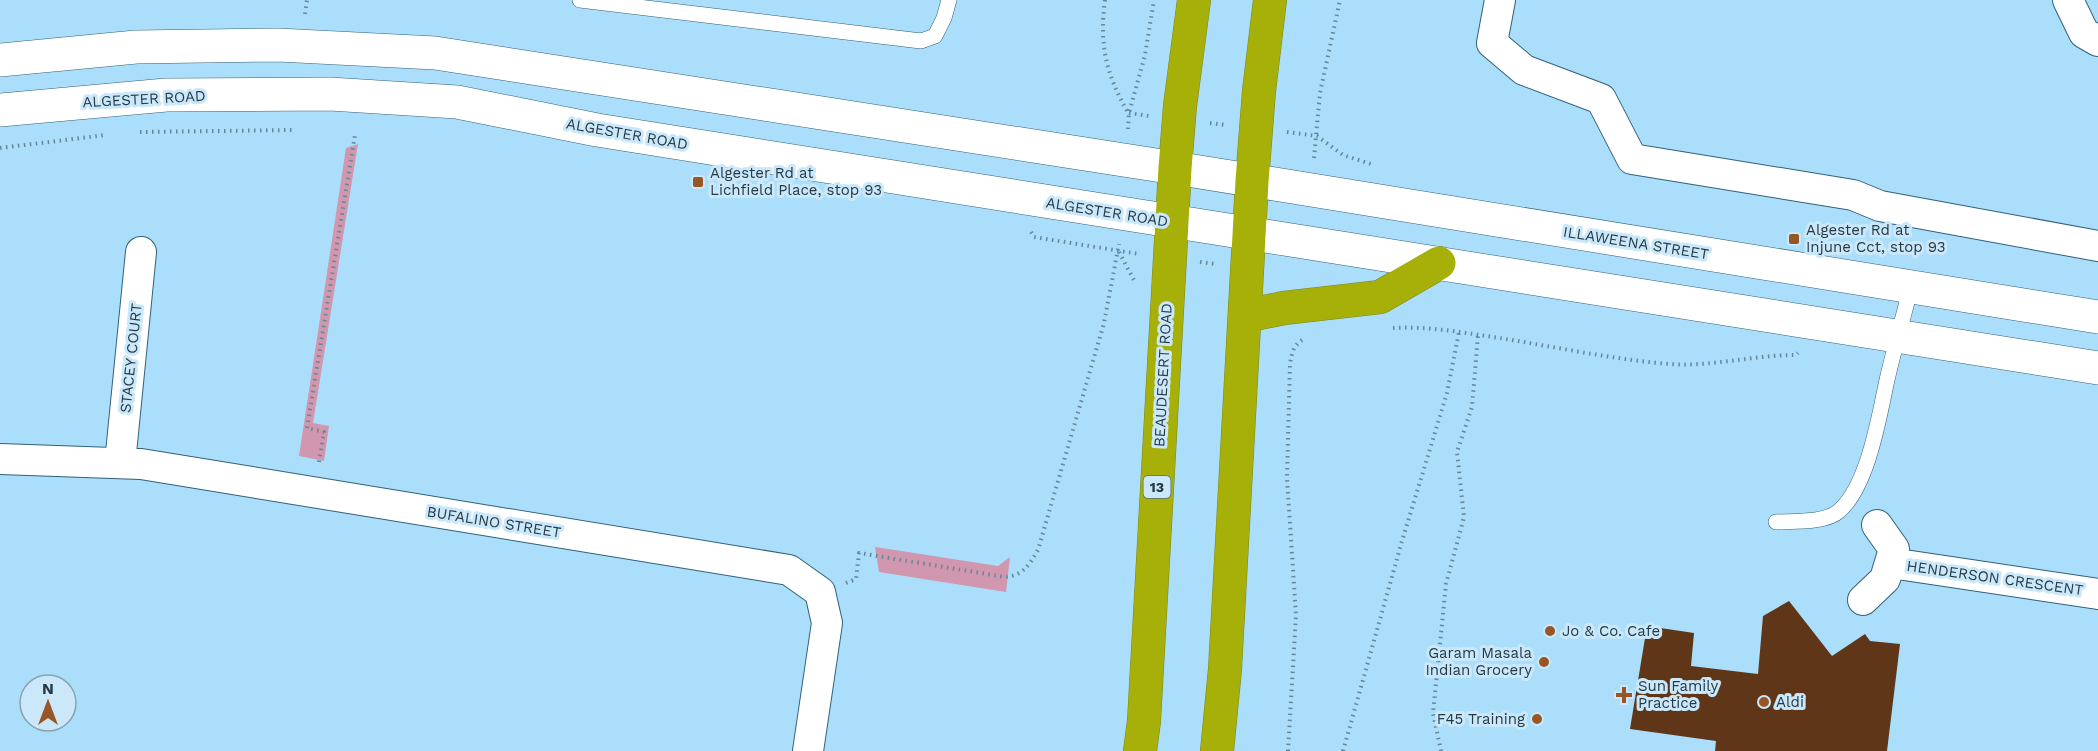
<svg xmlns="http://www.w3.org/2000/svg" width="2098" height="751" font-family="'Work Sans',sans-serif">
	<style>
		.green { fill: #d197ae }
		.building { fill: #603618 }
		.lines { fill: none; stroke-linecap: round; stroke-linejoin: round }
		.lane-casing { stroke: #30617a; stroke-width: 16 }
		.street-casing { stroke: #30617a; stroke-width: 32 }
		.secondary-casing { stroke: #30617a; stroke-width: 34 }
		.highway-casing { stroke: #7a871e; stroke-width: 34 }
		.path { stroke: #64879a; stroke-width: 4; stroke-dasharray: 1.5 4.5; stroke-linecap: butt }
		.lane { stroke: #fff; stroke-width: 15 }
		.street { stroke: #fff; stroke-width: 30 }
		.secondary { stroke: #fff; stroke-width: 33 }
		.highway { stroke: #a7b009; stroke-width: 33 }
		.poi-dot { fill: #985525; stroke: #cae8fa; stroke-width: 2 }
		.labels { text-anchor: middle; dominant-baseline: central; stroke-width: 6; stroke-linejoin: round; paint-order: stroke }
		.shield { fill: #cae8fa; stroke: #566e7c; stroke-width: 1.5 }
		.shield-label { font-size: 14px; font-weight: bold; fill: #253a46 }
		.street-label { font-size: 15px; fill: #253a46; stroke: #cae8fa }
		.poi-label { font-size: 15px; fill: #253a46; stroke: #cae8fa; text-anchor: start }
	</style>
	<rect width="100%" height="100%" fill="#abdefb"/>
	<path class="green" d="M 358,144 L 313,423 L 329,426 L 324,461 L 299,456 L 346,148 Z
		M 875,547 L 998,566 L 1010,557 L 1006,592 L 879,572 Z"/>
	<path class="building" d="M 1789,601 L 1832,656 L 1865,634 L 1870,641 L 1900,644 L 1887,751 L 1715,751 L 1716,741 L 1630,729 L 1647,626 L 1694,633 L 1691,666 L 1758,674 L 1763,616 Z"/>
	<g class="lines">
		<g class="lane-casing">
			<path id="lane" d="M 580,0 L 921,41 L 935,36 L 944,18 L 949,0
				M 1776,522 C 1793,521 1826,523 1839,511 C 1868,486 1879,417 1887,380 C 1894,349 1903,318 1911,287"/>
		</g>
		<g class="street-casing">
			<path id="street" d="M 1500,0 L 1492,43 L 1524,70 L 1601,99 L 1632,159 L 1853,195 L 1880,206 L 2098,246
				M 2068,0 L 2084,33 L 2098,41
				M 0,459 L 141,464 L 789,570 L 820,592 L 827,623 L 808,751
				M 120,463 L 141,252
				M 1891,563 L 2098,594
				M 1863,600 L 1885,579 L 1894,549 L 1877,525"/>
		</g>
		<g class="secondary-casing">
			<path id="secondary" d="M 0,60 L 136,47 L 278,45 L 435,53 L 1175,168 L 2098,317
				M 0,110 L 166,95 L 330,94 L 457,102 L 597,130 L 2098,368"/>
		</g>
		<g class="highway-casing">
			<path id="highway" d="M 1245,316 L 1284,308 L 1380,297 L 1439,263
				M 1140,751 L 1144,721 L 1175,168 L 1180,106 L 1194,0
				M 1217,751 L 1225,669 L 1252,181 L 1259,91 L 1270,0"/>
		</g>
		<path class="path" d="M 1105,0 C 1099,46 1106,73 1128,113
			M 305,14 L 307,0
			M 1129,113 L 1149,116
			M 1210,123 L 1226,125
			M 1128,129 L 1129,113 L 1145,55 L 1154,0
			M 140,132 L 293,130
			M 1287,132 L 1317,136 L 1343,155 L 1374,165
			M 0,148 L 106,135
			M 1314,158 L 1320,93 L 1340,0
			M 1031,232 L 1034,237 L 1139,254
			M 1119,252 L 1135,282
			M 1200,262 L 1216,264
			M 1393,328 C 1426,326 1460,332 1493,337 C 1551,346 1610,359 1669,364 C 1712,367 1753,355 1796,355 L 1798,353
			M 319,462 L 324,432 L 307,428 L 355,135
			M 846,583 L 856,579 L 859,553 L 1005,577 C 1024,575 1029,565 1038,550 L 1104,323 L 1119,244
			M 1288,751 L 1296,615 L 1287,478 L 1290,364 C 1292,353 1293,346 1302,340
			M 1343,751 L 1402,541 L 1447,393 L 1459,332
			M 1441,751 L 1433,713 L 1446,584 L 1464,517 L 1457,452 L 1472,407 L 1478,335"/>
		<use href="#lane" class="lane"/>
		<use href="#street" class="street"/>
		<use href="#secondary" class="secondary"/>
		<use href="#highway" class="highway"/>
	</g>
	<g class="poi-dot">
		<rect x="692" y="176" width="12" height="12" rx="3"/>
		<rect x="1788" y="233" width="12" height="12" rx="3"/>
		<circle cx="1550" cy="631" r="6"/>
		<circle cx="1544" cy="662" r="6"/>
		<path d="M1621 686h6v6h6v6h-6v6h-6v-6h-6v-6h6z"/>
		<circle cx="1764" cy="702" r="6"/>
		<circle cx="1537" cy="719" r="6"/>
	</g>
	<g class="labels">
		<rect class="shield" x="1143.5" y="476" width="27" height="22" rx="4.5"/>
		<g class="shield-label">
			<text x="1157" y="487">13</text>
		</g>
		<g class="street-label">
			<text transform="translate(144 99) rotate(-3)">ALGESTER ROAD</text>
			<text transform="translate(627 134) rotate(10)">ALGESTER ROAD</text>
			<text transform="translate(1107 212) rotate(9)">ALGESTER ROAD</text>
			<text transform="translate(1636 243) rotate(9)">ILLAWEENA STREET</text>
			<text transform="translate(131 358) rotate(-84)">STACEY COURT</text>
			<text transform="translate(1163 375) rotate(-87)">BEAUDESERT ROAD</text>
			<text transform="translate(494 522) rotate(9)">BUFALINO STREET</text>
			<text transform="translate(1995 578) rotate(8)">HENDERSON CRESCENT</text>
		</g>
		<g class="poi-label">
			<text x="710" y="173">Algester Rd at<tspan x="710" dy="17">Lichfield Place, stop 93</tspan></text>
			<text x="1806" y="230">Algester Rd at<tspan x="1806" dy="17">Injune Cct, stop 93</tspan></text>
			<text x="1562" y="631">Jo &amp; Co. Cafe</text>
			<text x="1532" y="653" text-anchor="end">Garam Masala<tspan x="1532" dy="17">Indian Grocery</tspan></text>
			<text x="1638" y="686">Sun Family<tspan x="1638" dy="17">Practice</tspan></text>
			<text x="1776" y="702">Aldi</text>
			<text x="1525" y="719" text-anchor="end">F45 Training</text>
		</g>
	</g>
	<g transform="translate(48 703)"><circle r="28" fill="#cae8fa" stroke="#88a2b2" stroke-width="1.5"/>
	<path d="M0-4.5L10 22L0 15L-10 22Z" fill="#985525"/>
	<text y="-9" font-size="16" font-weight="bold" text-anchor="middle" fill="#253a46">N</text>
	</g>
</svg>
